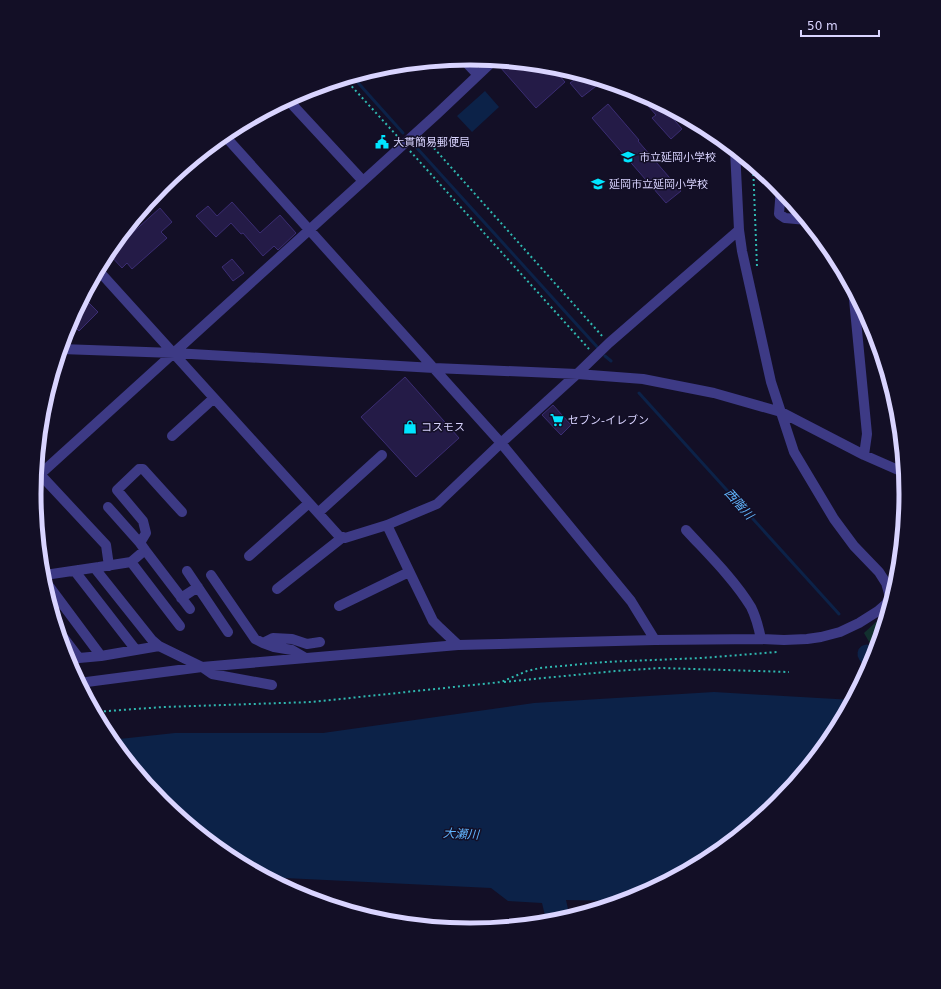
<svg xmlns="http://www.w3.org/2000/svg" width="941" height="989" font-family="'DejaVu Sans','Noto Sans JP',sans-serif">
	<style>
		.green { fill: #12302f }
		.water { fill: #0c2248 }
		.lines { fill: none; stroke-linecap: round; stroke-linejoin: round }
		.stream { stroke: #0c2248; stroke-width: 3 }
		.river { stroke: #0c2248; stroke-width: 19 }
		.building { fill: #241b47; stroke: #3b2d73 }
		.path { stroke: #2fb8b0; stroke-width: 2; stroke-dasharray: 2 3; stroke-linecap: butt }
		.minor { stroke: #3d3a85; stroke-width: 10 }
		.labels { text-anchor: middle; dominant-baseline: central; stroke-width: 3; stroke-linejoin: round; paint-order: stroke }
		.poi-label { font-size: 11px; fill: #d9d4ff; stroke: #130f26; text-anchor: start }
		.water-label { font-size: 12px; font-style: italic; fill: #62b6ff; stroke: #130f26 }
		.rim { fill: none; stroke: #d9d4ff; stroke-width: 5 }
	</style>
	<rect width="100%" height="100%" fill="#130f26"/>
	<path class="green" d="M 889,610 L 876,654 L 864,633 Z"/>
	<path class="water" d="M 485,91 L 499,107 L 472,132 L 457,116 Z
		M 714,692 L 853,700 L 833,737 L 779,803 L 713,858 L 634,899 L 621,901 L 566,900 L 570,918 L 555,923 L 547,924 L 542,903 L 508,901 L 491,888 L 264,877 L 228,857 L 162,803 L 110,740 L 175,733 L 323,733 L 534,703 Z"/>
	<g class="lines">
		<path class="stream" d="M 352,76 L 403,133
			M 416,147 L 599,349
			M 605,356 L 611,361
			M 639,393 L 839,614"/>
		<path class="river" d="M 867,654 L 873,663"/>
	</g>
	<path class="building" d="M 506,62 L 551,66 L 565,82 L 536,108 L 500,67 Z
		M 582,74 L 596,79 L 600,83 L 582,97 L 570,83 Z
		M 635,91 L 673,110 L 670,115 L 682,129 L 671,139 L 652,118 L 656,115 Z
		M 608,104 L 639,140 L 638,141 L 681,191 L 666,203 L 592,118 Z
		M 232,202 L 260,233 L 280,215 L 296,233 L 278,250 L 274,246 L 263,256 L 243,233 L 241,234 L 231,223 L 216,237 L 196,216 L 208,206 L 217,216 Z
		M 160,208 L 172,222 L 161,232 L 167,238 L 132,269 L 127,263 L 122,268 L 109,254 Z
		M 232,259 L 244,273 L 233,281 L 222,267 Z
		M 83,297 L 98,312 L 79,331 L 70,322 Z
		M 405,377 L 459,438 L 416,477 L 361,417 Z
		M 553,405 L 571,425 L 561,435 L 542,415 Z"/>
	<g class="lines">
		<path class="path" d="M 345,79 L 398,137
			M 424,137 L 603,337
			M 410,151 L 589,349
			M 753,164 L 757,267
			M 504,682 L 615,671 L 661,668 L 789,672
			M 94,712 L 163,707 L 312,702 L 501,682 L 527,671 L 540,668 L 604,662 L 702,658 L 777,652 L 778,650"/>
		<path class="minor" d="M 463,59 L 478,75
			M 288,100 L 363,181
			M 224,135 L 501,443 L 631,601 L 655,640
			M 781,188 L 779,214 L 785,218 L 807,220
			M 98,270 L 339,536 L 345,538 L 387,525 L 437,504 L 501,443 L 577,374 L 609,343 L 739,230
			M 853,289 L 867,434 L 864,455
			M 61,349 L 174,353 L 434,368 L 577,374 L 643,379 L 714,393 L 781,412 L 864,455 L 905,473
			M 172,436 L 214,398
			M 36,470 L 106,545 L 109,566
			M 36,478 L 437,114 L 494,60
			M 108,507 L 140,543
			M 318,513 L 382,455
			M 387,525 L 433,621 L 440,628 L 458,645
			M 686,530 C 708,554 734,579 751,607 C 756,617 759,629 761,639
			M 145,550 L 140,543 L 146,533 L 143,521 L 117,490 L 139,469 L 143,469 L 182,512
			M 249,556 L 309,503
			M 131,562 L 180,626
			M 99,567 L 45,575 L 43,578 L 101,656
			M 78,570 L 77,574 L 136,650
			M 187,571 L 228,632
			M 211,575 L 255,639 L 263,643 L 274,647 L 292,650 L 304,657
			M 277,589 L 343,537
			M 181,598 L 198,587
			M 339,606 L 409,572
			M 190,609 L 145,550 L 131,562 L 99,567 L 97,571 L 152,640 L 159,646 L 202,667 L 212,674 L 272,685
			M 57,629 L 79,658 L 101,656 L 159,646
			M 263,643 L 273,638 L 292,639 L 307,644 L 320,642
			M 79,683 L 202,667 L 458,645 L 655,640 L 761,639 L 784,640 L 807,639 L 821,637 L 840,632 L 859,623 L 878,611 L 886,604 L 890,597 L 886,583 L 879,572 L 854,546 L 834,519 L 794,452 L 771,382 L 742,251 L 739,230 L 735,150"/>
	</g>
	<defs>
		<g id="civic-bare" transform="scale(1.08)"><path d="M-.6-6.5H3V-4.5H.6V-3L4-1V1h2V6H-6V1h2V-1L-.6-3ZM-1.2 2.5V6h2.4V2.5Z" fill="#00e5ff" stroke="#130f26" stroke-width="2.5" paint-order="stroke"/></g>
		<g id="school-bare" transform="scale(1.08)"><path d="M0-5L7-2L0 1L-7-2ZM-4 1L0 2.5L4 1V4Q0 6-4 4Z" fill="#00e5ff" stroke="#130f26" stroke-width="2.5" paint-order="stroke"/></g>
		<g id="supermarket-bare" transform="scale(1.08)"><path d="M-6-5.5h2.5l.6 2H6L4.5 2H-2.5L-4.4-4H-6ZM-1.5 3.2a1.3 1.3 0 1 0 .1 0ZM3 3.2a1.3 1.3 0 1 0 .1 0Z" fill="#00e5ff" stroke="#130f26" stroke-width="2.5" paint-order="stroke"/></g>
		<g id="shop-bare" transform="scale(1.08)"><path d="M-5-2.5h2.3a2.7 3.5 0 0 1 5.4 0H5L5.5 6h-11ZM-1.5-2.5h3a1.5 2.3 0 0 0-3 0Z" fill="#00e5ff" stroke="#130f26" stroke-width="2.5" paint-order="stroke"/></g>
	</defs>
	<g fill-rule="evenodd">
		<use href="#civic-bare" x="382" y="142"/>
		<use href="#school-bare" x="628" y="157"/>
		<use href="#school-bare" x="598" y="184"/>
		<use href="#supermarket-bare" x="557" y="420"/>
		<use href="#shop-bare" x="410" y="427"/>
	</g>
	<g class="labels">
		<g class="poi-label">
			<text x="393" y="142">大貫簡易郵便局</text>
			<text x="639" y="157">市立延岡小学校</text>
			<text x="609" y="184">延岡市立延岡小学校</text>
			<text x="568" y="420">セブン-イレブン</text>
			<text x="421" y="427">コスモス</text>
		</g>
		<g class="water-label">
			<text transform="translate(739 504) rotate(48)">西階川</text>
			<text transform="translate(461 834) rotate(3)">大瀬川</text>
		</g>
	</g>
	<path d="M0 0H941V989H0ZM41 494a429 429 0 1 1 858 0a429 429 0 1 1-858 0Z" fill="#130f26" fill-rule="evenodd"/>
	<path class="rim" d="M41 494a429 429 0 1 1 858 0a429 429 0 1 1-858 0Z"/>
	<path d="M801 30v6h78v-6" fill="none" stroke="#d9d4ff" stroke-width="2"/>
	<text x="807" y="30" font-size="12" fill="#d9d4ff" stroke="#130f26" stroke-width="3" paint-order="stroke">50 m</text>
</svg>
